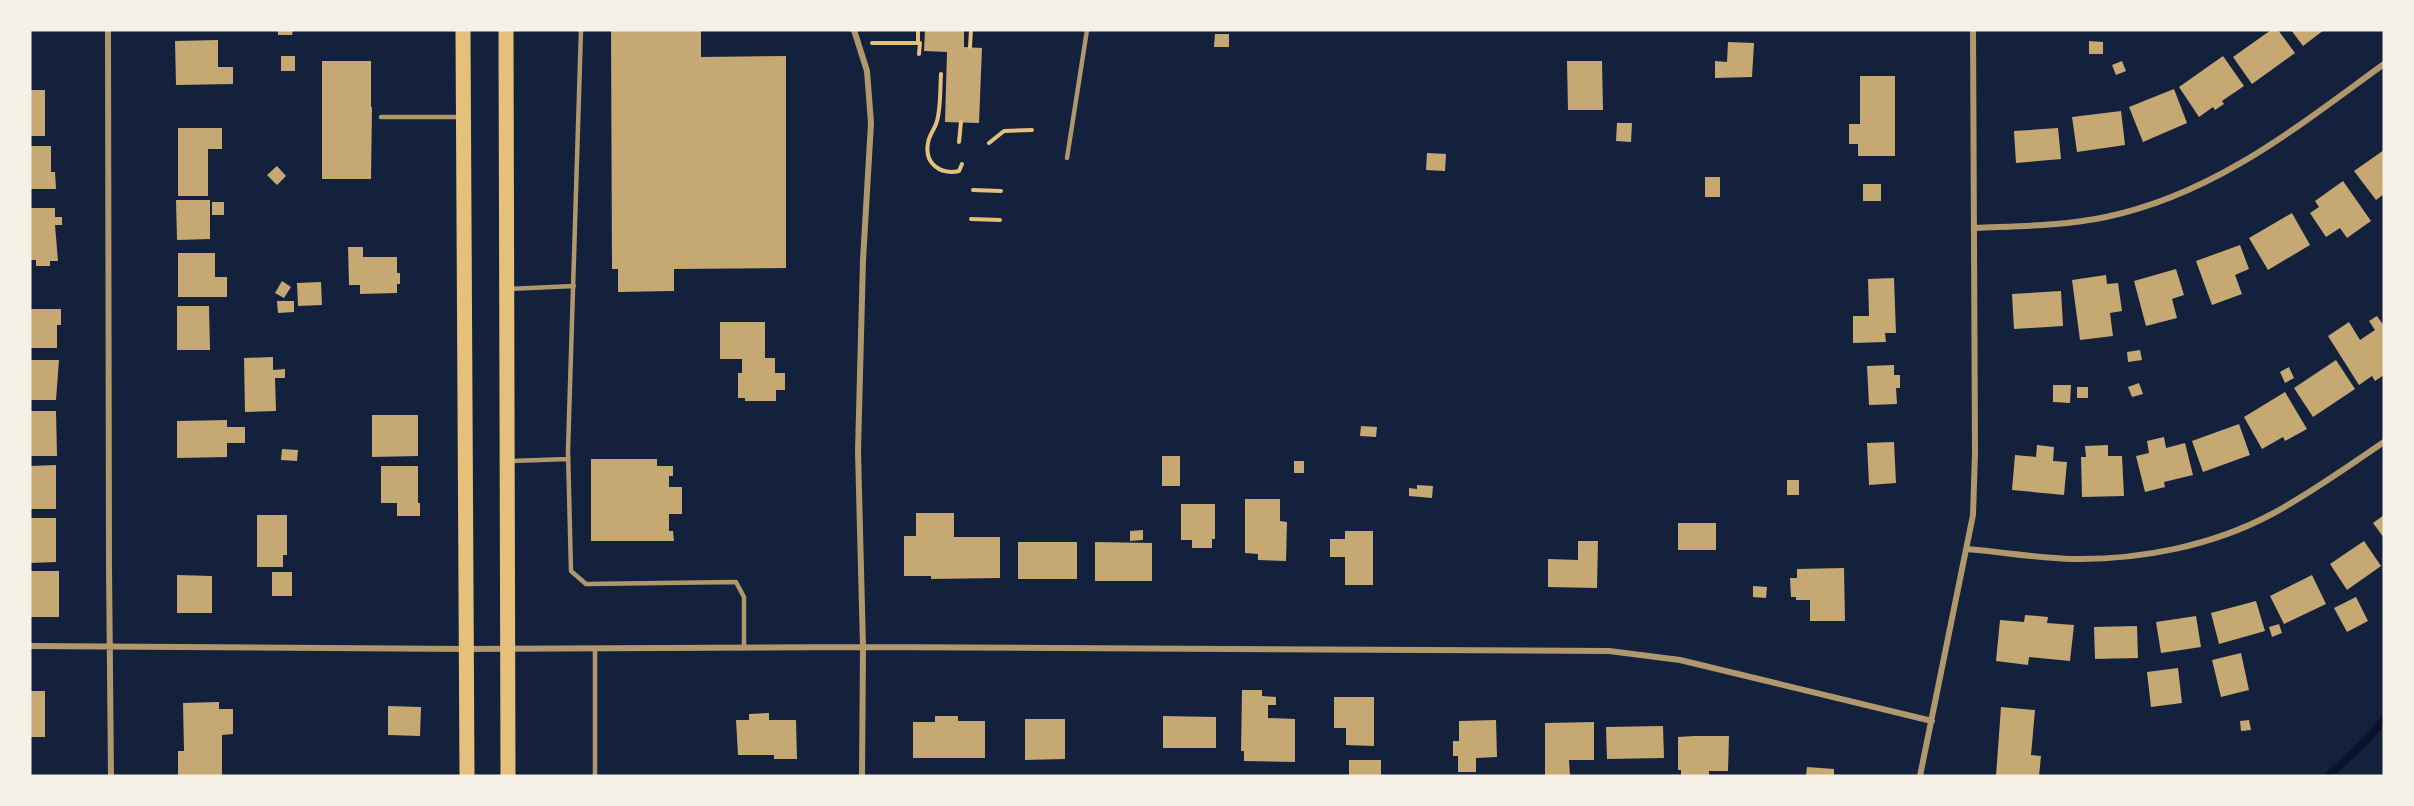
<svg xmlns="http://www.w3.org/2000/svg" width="2414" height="806" font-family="'Nunito Sans',sans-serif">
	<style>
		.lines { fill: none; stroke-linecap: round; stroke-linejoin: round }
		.stream { stroke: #0b132b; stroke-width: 8 }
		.building { fill: #c6a872 }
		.path { stroke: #e5c07b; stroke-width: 4 }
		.service { stroke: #b1986c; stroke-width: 4.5 }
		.minor { stroke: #b1986c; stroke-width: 6 }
		.primary { stroke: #e5c07b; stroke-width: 15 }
	</style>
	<rect width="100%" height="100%" fill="#14213d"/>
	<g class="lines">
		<path class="stream" d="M 2328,776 L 2367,740 L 2384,719"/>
	</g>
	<path class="building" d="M 278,30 L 293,30 L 292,35 L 278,35 Z
		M 611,30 L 701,30 L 701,57 L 786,56 L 786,268 L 674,269 L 674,291 L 618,292 L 618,269 L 612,269 Z
		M 925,30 L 964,30 L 964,47 L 982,48 L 979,123 L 945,122 L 947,52 L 924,51 Z
		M 2271,30 L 2278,30 L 2295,53 L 2252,84 L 2233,57 Z
		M 2291,30 L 2324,30 L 2303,46 Z
		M 1215,34 L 1229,34 L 1229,47 L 1214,47 Z
		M 218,40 L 218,67 L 233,67 L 233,84 L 176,85 L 175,41 Z
		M 2089,41 L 2103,42 L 2103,54 L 2089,54 Z
		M 1728,42 L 1754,43 L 1752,77 L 1715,78 L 1715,61 L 1727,62 Z
		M 281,56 L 295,56 L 295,71 L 281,71 Z
		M 2223,56 L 2244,86 L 2222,101 L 2224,104 L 2215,110 L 2213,107 L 2199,117 L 2179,87 Z
		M 322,61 L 371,61 L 371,107 L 372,107 L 371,179 L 322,179 Z
		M 1567,61 L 1602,61 L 1603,110 L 1568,110 Z
		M 2122,61 L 2126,71 L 2116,75 L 2112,65 Z
		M 1860,76 L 1895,76 L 1895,156 L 1858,156 L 1858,144 L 1849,144 L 1849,124 L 1860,124 Z
		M 2174,89 L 2187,123 L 2143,142 L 2129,107 Z
		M 30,90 L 45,90 L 45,136 L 30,136 Z
		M 2121,111 L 2125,145 L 2077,152 L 2072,117 Z
		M 1617,123 L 1632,123 L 1631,142 L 1616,141 Z
		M 178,128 L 222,128 L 222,149 L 208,149 L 208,196 L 178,196 Z
		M 2058,128 L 2061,159 L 2016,163 L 2014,131 Z
		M 30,146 L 51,146 L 51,172 L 55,172 L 56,189 L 30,189 Z
		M 2384,150 L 2384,194 L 2376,200 L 2354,171 Z
		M 1427,153 L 1446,154 L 1445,171 L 1426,170 Z
		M 277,166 L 286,176 L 277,185 L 267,175 Z
		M 1705,177 L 1720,177 L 1720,197 L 1705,197 Z
		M 2343,181 L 2371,221 L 2347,238 L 2340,228 L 2326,237 L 2310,213 L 2319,207 L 2315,201 Z
		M 1863,184 L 1881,184 L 1881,201 L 1863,201 Z
		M 176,200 L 210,200 L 210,239 L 177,240 Z
		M 212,202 L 224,202 L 224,215 L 212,215 Z
		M 30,208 L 55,208 L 55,217 L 62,217 L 62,225 L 55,225 L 58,261 L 50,261 L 50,266 L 36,266 L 36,260 L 30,260 Z
		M 2292,213 L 2310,245 L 2268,270 L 2249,238 Z
		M 2240,245 L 2249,269 L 2235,275 L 2242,294 L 2212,305 L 2196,261 Z
		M 348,247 L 363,247 L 363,257 L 397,257 L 397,273 L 400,273 L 400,284 L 397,284 L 397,293 L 360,294 L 360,285 L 349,285 Z
		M 178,253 L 215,253 L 215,277 L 227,277 L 227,297 L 178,297 Z
		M 2176,269 L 2184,295 L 2172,299 L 2177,318 L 2146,326 L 2134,281 Z
		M 2106,275 L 2107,284 L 2118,283 L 2122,311 L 2110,313 L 2113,336 L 2080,340 L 2072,280 Z
		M 1894,278 L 1896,333 L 1885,333 L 1886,342 L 1853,343 L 1853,316 L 1869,316 L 1868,279 Z
		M 282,281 L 291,287 L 284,298 L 275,293 Z
		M 321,282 L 322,305 L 298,306 L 297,283 Z
		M 2061,291 L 2063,326 L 2014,329 L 2012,294 Z
		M 277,301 L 294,301 L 294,312 L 278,313 Z
		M 177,306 L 209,306 L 210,350 L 177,350 Z
		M 30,309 L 61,309 L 61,325 L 57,325 L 57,348 L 30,348 Z
		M 2377,316 L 2384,326 L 2384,375 L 2375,381 L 2372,376 L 2359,385 L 2328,336 L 2349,322 L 2360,340 L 2375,330 L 2369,321 Z
		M 720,322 L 765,322 L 765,358 L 775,358 L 775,373 L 785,373 L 785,390 L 776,390 L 776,401 L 745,401 L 745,398 L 738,398 L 738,373 L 742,373 L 742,359 L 720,359 Z
		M 2140,350 L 2142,360 L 2128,362 L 2127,352 Z
		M 273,357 L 273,370 L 285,369 L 285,378 L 275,378 L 276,411 L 245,412 L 244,358 Z
		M 30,360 L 59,360 L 56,400 L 30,400 Z
		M 2336,360 L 2355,389 L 2313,417 L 2294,388 Z
		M 1894,365 L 1894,375 L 1900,375 L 1900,388 L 1896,388 L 1897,404 L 1869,405 L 1867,366 Z
		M 2289,367 L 2294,378 L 2285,383 L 2280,372 Z
		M 2139,383 L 2143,394 L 2132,397 L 2128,387 Z
		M 2053,385 L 2071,385 L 2070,403 L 2053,402 Z
		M 2077,387 L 2088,387 L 2088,398 L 2077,398 Z
		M 2285,392 L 2307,429 L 2285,441 L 2283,437 L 2262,449 L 2244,417 Z
		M 30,411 L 56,411 L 57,456 L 30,456 Z
		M 372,415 L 418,415 L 418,456 L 372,457 Z
		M 227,420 L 227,427 L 245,427 L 245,443 L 227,443 L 227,457 L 177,458 L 177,421 Z
		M 2239,424 L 2250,455 L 2203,472 L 2192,441 Z
		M 1361,426 L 1377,427 L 1376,437 L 1360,436 Z
		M 2164,437 L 2166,448 L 2185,443 L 2193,475 L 2164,482 L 2165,487 L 2145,492 L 2136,456 L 2149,453 L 2147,441 Z
		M 1894,442 L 1896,483 L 1869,485 L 1867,443 Z
		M 2037,445 L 2054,447 L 2053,461 L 2067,462 L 2064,495 L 2012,490 L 2015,455 L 2036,457 Z
		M 2108,445 L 2108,456 L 2122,456 L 2124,496 L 2082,497 L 2081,457 L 2086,457 L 2085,446 Z
		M 282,449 L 298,450 L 297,461 L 281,460 Z
		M 1162,456 L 1180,456 L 1180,486 L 1162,486 Z
		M 591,459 L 657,459 L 657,466 L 673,466 L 673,476 L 669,476 L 669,487 L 682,487 L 682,514 L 669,514 L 669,531 L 673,531 L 674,541 L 591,541 Z
		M 1294,461 L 1304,461 L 1304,473 L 1294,473 Z
		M 56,465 L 56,509 L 30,509 L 30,466 Z
		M 381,466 L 418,466 L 418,503 L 420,503 L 420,516 L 397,516 L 397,503 L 381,503 Z
		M 1787,480 L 1799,480 L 1799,495 L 1787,495 Z
		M 1417,485 L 1433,486 L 1432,498 L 1409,496 L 1409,488 L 1417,489 Z
		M 1245,499 L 1280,499 L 1280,521 L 1287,522 L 1286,561 L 1258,560 L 1258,554 L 1245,553 Z
		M 1181,504 L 1215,504 L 1215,539 L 1212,539 L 1212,548 L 1192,548 L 1192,540 L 1181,540 Z
		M 916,513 L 954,513 L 954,537 L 1000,537 L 1000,578 L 931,579 L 931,576 L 904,576 L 904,536 L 916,536 Z
		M 257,515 L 287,515 L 287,555 L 283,555 L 283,567 L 257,567 Z
		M 2384,515 L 2384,538 L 2373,523 Z
		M 30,518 L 56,518 L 56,562 L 30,563 Z
		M 1678,523 L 1716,523 L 1716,550 L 1678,550 Z
		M 1143,530 L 1143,540 L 1130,541 L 1130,531 Z
		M 1345,531 L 1373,531 L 1373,585 L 1345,585 L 1345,557 L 1330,557 L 1330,539 L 1345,539 Z
		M 1578,541 L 1598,541 L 1597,588 L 1548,587 L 1548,559 L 1578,560 Z
		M 2364,541 L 2381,566 L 2347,590 L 2330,564 Z
		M 1018,542 L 1077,542 L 1077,579 L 1018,579 Z
		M 1095,542 L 1152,543 L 1152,581 L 1095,581 Z
		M 1844,568 L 1845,621 L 1810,621 L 1810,600 L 1796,600 L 1796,597 L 1791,597 L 1790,578 L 1797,578 L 1797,569 Z
		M 30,571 L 59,571 L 59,617 L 30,617 Z
		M 272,572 L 292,572 L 292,596 L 272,596 Z
		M 177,575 L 212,576 L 212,613 L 177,613 Z
		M 2312,575 L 2326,604 L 2284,624 L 2270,596 Z
		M 1753,586 L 1767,587 L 1766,598 L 1753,597 Z
		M 2356,597 L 2368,621 L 2347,632 L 2334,608 Z
		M 2256,601 L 2265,631 L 2219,644 L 2211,613 Z
		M 2025,615 L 2048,617 L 2047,623 L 2074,625 L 2070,661 L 2029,657 L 2028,665 L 1996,661 L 2000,620 L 2024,622 Z
		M 2196,616 L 2201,647 L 2161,653 L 2156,622 Z
		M 2279,624 L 2282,633 L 2272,637 L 2269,627 Z
		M 2137,626 L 2138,658 L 2095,659 L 2094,627 Z
		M 2241,653 L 2249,690 L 2221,697 L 2212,660 Z
		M 2178,668 L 2182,703 L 2151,707 L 2147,672 Z
		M 1242,690 L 1262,690 L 1262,696 L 1276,697 L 1276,705 L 1268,705 L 1268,718 L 1295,719 L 1295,762 L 1244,761 L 1244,751 L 1241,751 Z
		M 30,691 L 45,691 L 45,737 L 30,737 Z
		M 1334,697 L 1374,697 L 1374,746 L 1346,745 L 1346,728 L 1334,728 Z
		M 219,702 L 219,709 L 233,709 L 233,734 L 222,735 L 222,776 L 178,776 L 178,751 L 184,751 L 183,703 Z
		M 388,706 L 421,707 L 420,736 L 388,735 Z
		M 2001,707 L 2035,710 L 2031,755 L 2041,756 L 2039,776 L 1996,776 Z
		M 769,713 L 769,720 L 796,720 L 797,759 L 774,759 L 774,755 L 738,755 L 736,720 L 749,720 L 749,714 Z
		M 935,716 L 958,716 L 958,721 L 985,721 L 985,758 L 913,758 L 913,722 L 935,722 Z
		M 1163,716 L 1216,717 L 1216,748 L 1163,748 Z
		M 1025,719 L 1065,719 L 1065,759 L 1025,760 Z
		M 1496,720 L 1497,757 L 1476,758 L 1476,772 L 1458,772 L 1458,756 L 1453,756 L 1453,741 L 1459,741 L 1459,721 Z
		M 2249,720 L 2251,730 L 2241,731 L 2240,721 Z
		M 1594,722 L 1594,760 L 1569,760 L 1570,776 L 1545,776 L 1545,723 Z
		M 1663,726 L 1664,758 L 1607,759 L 1606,727 Z
		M 1694,736 L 1729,736 L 1728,771 L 1709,771 L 1709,776 L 1681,776 L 1681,770 L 1678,770 L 1678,737 Z
		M 1349,760 L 1381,760 L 1381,776 L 1349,776 Z
		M 1807,767 L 1834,769 L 1834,776 L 1806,776 Z"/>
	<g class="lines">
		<path class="path" d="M 872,43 L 918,43 L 918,30
			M 970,47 L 971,30
			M 919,54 L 920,43
			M 941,74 C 940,89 941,107 937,121 C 935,129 929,135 928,143 C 924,164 941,175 959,171 L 962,164
			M 959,142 L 961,122
			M 989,143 L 1004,131 L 1032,130
			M 973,190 L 1001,191
			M 971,219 L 1000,220"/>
		<path class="service" d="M 581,30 L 568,451 L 571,571 L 586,584 L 736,582 L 744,597 L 744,648
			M 381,117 L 461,117
			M 1067,158 L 1087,30
			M 508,289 L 574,286
			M 511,461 L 568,459
			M 595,648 L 595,776"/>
		<path class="minor" d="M 108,30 L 109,567 L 111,776
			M 854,30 L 867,71 L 871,123 L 863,260 L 858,451 L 863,647 L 862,776
			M 1975,228 C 2019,226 2063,226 2106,217 C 2215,194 2297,127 2384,64
			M 1967,549 C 2002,552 2038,558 2073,559 C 2140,560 2212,546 2272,514 C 2311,493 2347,467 2384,442
			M 30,646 L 467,649 L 863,647 L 1609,651 L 1680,660 L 1932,721
			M 1920,776 L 1973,515 L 1975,453 L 1973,30"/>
		<path class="primary" d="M 463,30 L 467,776
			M 506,30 L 508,776"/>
	</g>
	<rect width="2414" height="806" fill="none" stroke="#f6f1e7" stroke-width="63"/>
</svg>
